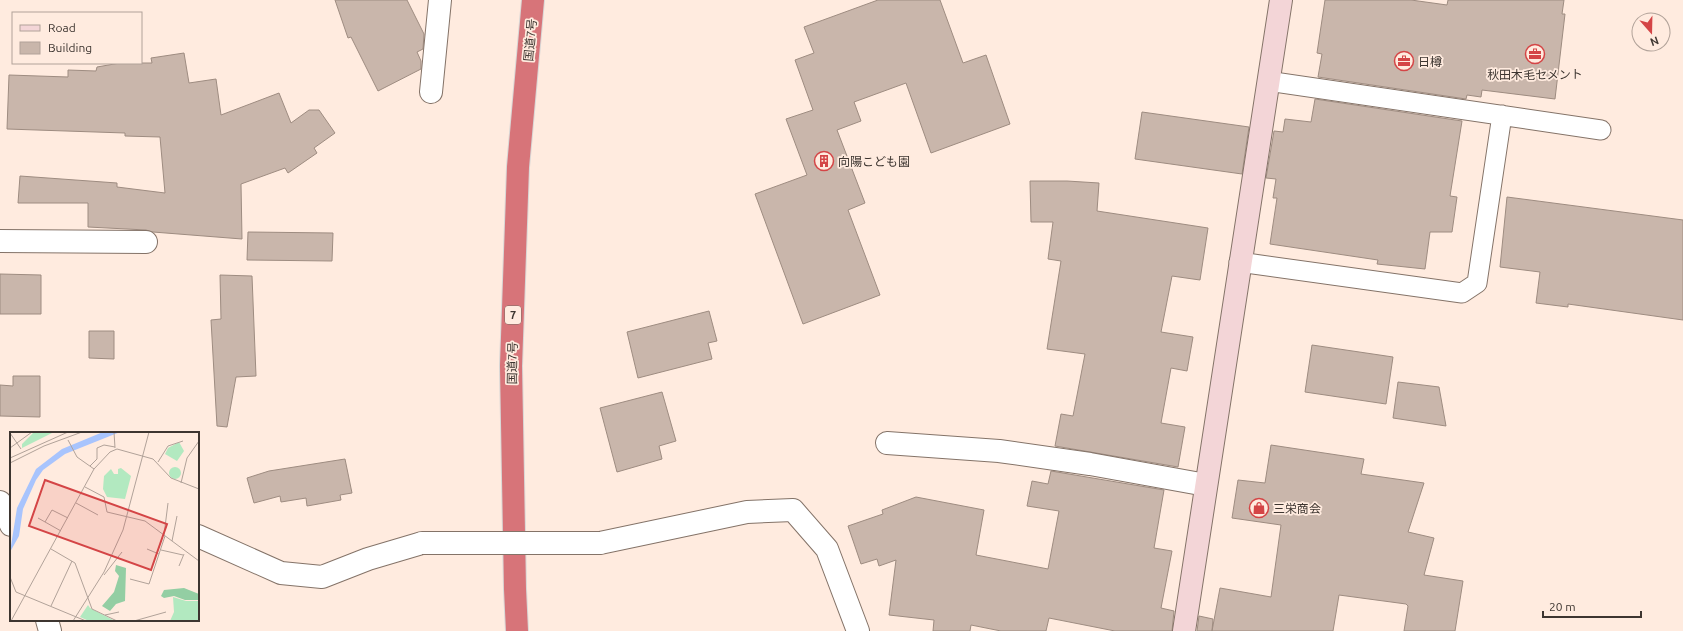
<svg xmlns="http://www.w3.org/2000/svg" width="1683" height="631" font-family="Ubuntu,'Noto Sans JP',sans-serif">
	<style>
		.building { fill: #c9b6ab; stroke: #9e8c81 }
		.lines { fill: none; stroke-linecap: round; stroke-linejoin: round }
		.lane-casing { stroke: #847368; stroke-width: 21 }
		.street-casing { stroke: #847368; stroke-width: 24 }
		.secondary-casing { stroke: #847368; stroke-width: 24 }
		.highway-casing { stroke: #d8d7d6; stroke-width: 24 }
		.lane { stroke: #fff; stroke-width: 19 }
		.street { stroke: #fff; stroke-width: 22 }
		.secondary { stroke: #f3d5d7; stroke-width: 22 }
		.highway { stroke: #d77479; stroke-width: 22 }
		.street-bridge-casing { stroke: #847368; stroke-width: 24; stroke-linecap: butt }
		.street-bridge { stroke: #fff; stroke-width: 22 }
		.labels { text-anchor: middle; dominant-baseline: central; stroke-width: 3.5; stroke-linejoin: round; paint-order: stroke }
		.shield { fill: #ffebdf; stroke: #776c64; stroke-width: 1 }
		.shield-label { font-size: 11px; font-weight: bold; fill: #3d3530 }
		.street-label { font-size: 12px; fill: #3d3530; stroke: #ffebdf }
		.poi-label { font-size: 12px; fill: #3d3530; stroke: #ffebdf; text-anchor: start }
		.inset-road { fill: none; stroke: #b1a299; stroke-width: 1 }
		.view { fill: #d44546; fill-opacity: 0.15; stroke: #d44546; stroke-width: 2 }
		.inset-edge { fill: none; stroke: #3d3530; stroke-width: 2 }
	</style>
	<rect width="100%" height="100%" fill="#ffebdf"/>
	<path class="building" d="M 335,0 L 407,0 L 424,34 L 423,49 L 417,52 L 421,61 L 421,69 L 378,91 L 351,37 L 348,38 Z
		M 878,0 L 940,0 L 963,63 L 986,55 L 1010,124 L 931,153 L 906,83 L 854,102 L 861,121 L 837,130 L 865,203 L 848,210 L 880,295 L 803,324 L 755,194 L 807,175 L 786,119 L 813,110 L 795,60 L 814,53 L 804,27 Z
		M 1325,0 L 1411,0 L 1447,5 L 1448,0 L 1564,0 L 1562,14 L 1565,14 L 1555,99 L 1482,90 L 1481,97 L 1467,95 L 1466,99 L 1318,77 L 1322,54 L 1317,53 Z
		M 184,53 L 189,83 L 216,79 L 221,115 L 279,93 L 291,123 L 309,110 L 319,110 L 335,133 L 314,148 L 317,153 L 288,173 L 285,168 L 241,184 L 242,239 L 153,232 L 146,230 L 88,227 L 88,203 L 18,203 L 20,176 L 117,183 L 117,187 L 165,193 L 160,137 L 125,136 L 125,133 L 7,129 L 9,75 L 68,77 L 68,70 L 96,71 L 97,67 L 120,63 L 152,63 L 151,58 Z
		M 1315,99 L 1462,121 L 1450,196 L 1457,197 L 1452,232 L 1430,232 L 1425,269 L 1377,264 L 1378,260 L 1270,244 L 1277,198 L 1273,198 L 1276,179 L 1266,178 L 1274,131 L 1283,132 L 1285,119 L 1311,122 Z
		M 1142,112 L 1249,127 L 1242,174 L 1135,159 Z
		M 1030,181 L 1067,181 L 1099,183 L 1097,211 L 1208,228 L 1200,280 L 1172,276 L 1161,332 L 1193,337 L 1187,371 L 1171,368 L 1161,423 L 1185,427 L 1178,467 L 1055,446 L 1061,414 L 1073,416 L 1085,354 L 1047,349 L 1061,261 L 1048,259 L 1053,222 L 1031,222 Z
		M 1507,197 L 1683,220 L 1683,320 L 1568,304 L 1568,307 L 1536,303 L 1540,272 L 1500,267 Z
		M 248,232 L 333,233 L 332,261 L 247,260 Z
		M 0,274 L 41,275 L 41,314 L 0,314 Z
		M 220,275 L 252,276 L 256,376 L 236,377 L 227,427 L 217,426 L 211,320 L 221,319 Z
		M 709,311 L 717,341 L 708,343 L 712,359 L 638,378 L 627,332 Z
		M 89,331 L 114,331 L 114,359 L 89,358 Z
		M 1312,345 L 1393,357 L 1386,404 L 1305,392 Z
		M 13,376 L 40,376 L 40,417 L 0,416 L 0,385 L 13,386 Z
		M 1398,382 L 1439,387 L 1446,426 L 1393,418 Z
		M 662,392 L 676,441 L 659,446 L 662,459 L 617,472 L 600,408 Z
		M 1271,445 L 1364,459 L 1361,474 L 1424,483 L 1408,532 L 1434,538 L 1424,575 L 1463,581 L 1455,631 L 1404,631 L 1408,606 L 1406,604 L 1339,595 L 1333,631 L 1212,631 L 1220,588 L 1271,597 L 1281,525 L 1232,518 L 1238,480 L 1265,483 Z
		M 345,459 L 352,493 L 340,495 L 341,500 L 307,506 L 306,498 L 281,502 L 280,496 L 254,503 L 247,478 L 269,471 Z
		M 1051,471 L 1164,490 L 1154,548 L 1172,551 L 1161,608 L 1174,611 L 1172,631 L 1115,631 L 1049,618 L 1046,631 L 1001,631 L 971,625 L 970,631 L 933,631 L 934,620 L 889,615 L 896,560 L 879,566 L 877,559 L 861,564 L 848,526 L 883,514 L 882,510 L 916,497 L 984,510 L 976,555 L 1048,569 L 1059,511 L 1027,506 L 1032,481 L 1048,484 Z
		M 1199,616 L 1213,619 L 1212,631 L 1197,631 Z"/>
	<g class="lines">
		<g class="lane-casing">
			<path id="lane" d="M 1268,81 L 1601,130
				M 1239,262 L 1462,293 L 1477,283 L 1502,115"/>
		</g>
		<g class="street-casing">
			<path id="street" d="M 431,92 L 440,0
				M 0,241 L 146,242
				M 887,443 L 999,451 L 1090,464 L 1206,485
				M 0,502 L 11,525
				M 198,536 L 281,573 L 322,577 L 368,559 L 422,543
				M 600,543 L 747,512 L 793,510 L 827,549 L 858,631
				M 47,620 L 50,631"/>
		</g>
		<g class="secondary-casing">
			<path id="secondary" d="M 1184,631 L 1281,0"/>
		</g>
		<g class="highway-casing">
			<path id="highway" d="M 517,631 L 515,589 L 511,366 L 518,167 L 533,0"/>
		</g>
		<use href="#lane" class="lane"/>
		<use href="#street" class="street"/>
		<use href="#secondary" class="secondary"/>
		<use href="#highway" class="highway"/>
		<g class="street-bridge-casing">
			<path id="street-bridge" d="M 422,543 L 600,543"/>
		</g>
		<use href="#street-bridge" class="street-bridge"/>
	</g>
	<defs>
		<g id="office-ring" transform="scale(1)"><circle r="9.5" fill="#ffebdf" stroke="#d44546" stroke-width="1.5"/><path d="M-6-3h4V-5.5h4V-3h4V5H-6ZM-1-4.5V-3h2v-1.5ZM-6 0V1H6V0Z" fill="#d44546"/></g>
		<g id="building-ring" transform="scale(1)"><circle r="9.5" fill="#ffebdf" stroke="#d44546" stroke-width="1.5"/><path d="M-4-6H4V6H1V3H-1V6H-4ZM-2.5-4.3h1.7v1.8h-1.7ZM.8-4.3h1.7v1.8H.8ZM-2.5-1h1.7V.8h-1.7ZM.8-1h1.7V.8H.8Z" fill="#d44546"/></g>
		<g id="shop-ring" transform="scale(1)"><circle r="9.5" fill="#ffebdf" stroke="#d44546" stroke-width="1.5"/><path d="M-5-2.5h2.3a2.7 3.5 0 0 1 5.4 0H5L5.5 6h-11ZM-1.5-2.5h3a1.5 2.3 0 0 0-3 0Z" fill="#d44546"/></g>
	</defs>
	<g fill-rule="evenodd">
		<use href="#office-ring" x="1535" y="54"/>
		<use href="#office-ring" x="1404" y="61"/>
		<use href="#building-ring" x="824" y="161"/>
		<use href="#shop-ring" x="1259" y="508"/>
	</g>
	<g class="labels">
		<rect class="shield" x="505" y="306" width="16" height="18" rx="3"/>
		<g class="shield-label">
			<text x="513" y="315">7</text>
		</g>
		<g class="street-label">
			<text transform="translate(530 40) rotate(-85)">国道7号</text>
			<text transform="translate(512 363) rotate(-89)">国道7号</text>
		</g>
		<g class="poi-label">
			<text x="1418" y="61">日樽</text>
			<text x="1535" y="74" text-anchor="middle">秋田木毛セメント</text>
			<text x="838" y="161">向陽こども園</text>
			<text x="1273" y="508">三栄商会</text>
		</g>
	</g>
	<g transform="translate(10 432)">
		<rect width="189" height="189" fill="#ffebdf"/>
		<path d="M 24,0 L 44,0 L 12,16 L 12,12 ZM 169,10 L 174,19 L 167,29 L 155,22 L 158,16 ZM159 41a6 6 0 1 1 12 0a6 6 0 1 1-12 0ZM 111,36 L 121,44 L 115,67 L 97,65 L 93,57 L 94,44 L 101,37 L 104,42 L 108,42 L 108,37 ZM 163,165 L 176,169 L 189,169 L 189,189 L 160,189 L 164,180 ZM 78,173 L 80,176 L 105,189 L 79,189 L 70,185 Z" fill="#b2e9c0"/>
		<path d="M 106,133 L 116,136 L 115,169 L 106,172 L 100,179 L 92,174 L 104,160 L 109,144 L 105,139 ZM 174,156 L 189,162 L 189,168 L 175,168 L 164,164 L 154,166 L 151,164 L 154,158 Z" fill="#93cea3"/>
		<path d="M 93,0 L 110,0 L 55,22 L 33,38 L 26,48 L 13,77 L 9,104 L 0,120 L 7,76 L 26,37 L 52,17 Z" fill="#a8c4fd"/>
		<path class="inset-road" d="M 104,0 L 105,16M 0,1 L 11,17M 58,8 L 67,25 L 84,37M 0,16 L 22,0M 0,26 L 58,0M 148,30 L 158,14 L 173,9M 0,31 L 34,14 L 72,0M 80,34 L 87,27 L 87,16 L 94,13 L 105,15M 171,51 L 177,26 L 189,9M 75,55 L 94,65 L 97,80 L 135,89 L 189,129M 66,71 L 88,83M 28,86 L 51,99M 35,90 L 42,78 L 58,86M 154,103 L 158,71M 162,109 L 167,84M 41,117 L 65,131 L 82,177 L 107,189M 137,117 L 149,122M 151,118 L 173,123M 169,134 L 174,122M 94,143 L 112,120M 0,145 L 6,160 L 76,189M 120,147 L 139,152 L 155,104M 41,174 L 62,129M 95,183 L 109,180M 1,189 L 84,37 L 100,20 L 107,17 L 143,27 L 161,46 L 189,57M 63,189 L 94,140 L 113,98 L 139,0M 124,189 L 156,180"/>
		<path class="view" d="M 35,48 L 157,92 L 141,138 L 19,94 Z"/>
		<rect width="189" height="189" class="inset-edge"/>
	</g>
	<rect x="12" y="12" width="130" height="52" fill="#ffebdf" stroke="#b1a299"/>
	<rect x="20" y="25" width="20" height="6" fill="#f3d5d7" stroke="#b1a299"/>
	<text x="48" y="32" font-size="12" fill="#3d3530">Road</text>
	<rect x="20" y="42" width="20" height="12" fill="#c9b6ab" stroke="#b1a299"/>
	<text x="48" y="52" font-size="12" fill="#3d3530">Building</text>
	<g transform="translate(1651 32) rotate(160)"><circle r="19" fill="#ffebdf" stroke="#b1a299"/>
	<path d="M0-3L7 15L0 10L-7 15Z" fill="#d44546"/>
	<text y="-6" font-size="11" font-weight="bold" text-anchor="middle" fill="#3d3530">N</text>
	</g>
	<path d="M1543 611v6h98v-6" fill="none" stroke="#3d3530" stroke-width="2"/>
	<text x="1549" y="611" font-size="12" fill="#3d3530" stroke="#ffebdf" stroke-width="3" paint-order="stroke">20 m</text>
</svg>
